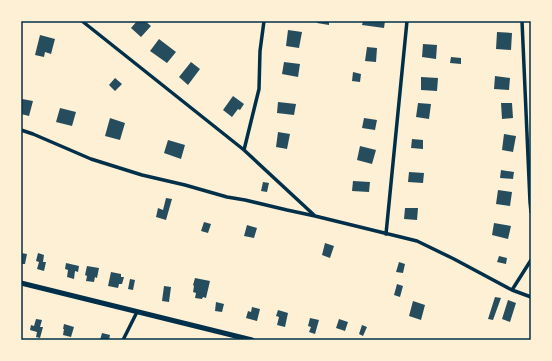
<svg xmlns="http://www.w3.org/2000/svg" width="552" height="361" font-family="'Sofia Sans Condensed',sans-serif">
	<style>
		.building { fill: #264d5e }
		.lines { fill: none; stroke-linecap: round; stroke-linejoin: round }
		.minor { stroke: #003049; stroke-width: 3.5 }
		.secondary { stroke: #003049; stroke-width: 5 }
		.neatline { fill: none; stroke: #003049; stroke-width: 1.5 }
	</style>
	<rect width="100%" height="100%" fill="#fdf0d5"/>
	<path class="building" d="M 137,21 L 145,21 L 151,26 L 141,37 L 131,28 Z
		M 317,21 L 329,21 L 329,25 L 317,23 Z
		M 363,21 L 385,21 L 384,28 L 362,25 Z
		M 288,30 L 302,32 L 299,48 L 286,46 Z
		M 497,32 L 512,33 L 511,50 L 496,49 Z
		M 40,35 L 55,39 L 51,54 L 45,52 L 44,57 L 35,55 Z
		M 159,39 L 176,52 L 167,63 L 150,51 Z
		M 423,44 L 437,45 L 436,59 L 422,57 Z
		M 367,47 L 377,48 L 376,62 L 365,61 Z
		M 451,57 L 461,58 L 461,64 L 450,63 Z
		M 191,62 L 200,69 L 188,85 L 179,77 Z
		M 284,62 L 300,64 L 298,77 L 282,74 Z
		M 353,72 L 361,74 L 360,82 L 352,81 Z
		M 495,76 L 510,78 L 509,90 L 494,89 Z
		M 421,77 L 438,78 L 437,91 L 421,90 Z
		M 115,78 L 122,84 L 115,91 L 109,85 Z
		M 233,96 L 244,104 L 240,110 L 238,109 L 232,117 L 223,110 Z
		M 22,99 L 33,101 L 29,116 L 21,114 Z
		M 278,102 L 296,104 L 294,115 L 277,113 Z
		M 418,103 L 431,104 L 429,119 L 416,117 Z
		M 501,103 L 512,103 L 513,118 L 502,119 Z
		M 60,108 L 76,112 L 72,126 L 56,122 Z
		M 110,118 L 125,123 L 120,140 L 105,136 Z
		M 364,118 L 377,120 L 375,130 L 362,128 Z
		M 278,132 L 290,134 L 287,149 L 276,147 Z
		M 504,134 L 516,136 L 513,152 L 502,150 Z
		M 412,139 L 423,140 L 423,149 L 411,148 Z
		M 168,140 L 185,145 L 181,159 L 164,153 Z
		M 360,146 L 376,150 L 372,164 L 357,160 Z
		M 501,170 L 514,172 L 513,179 L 500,178 Z
		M 409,172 L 424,173 L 423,183 L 408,182 Z
		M 353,181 L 370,182 L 369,192 L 352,191 Z
		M 263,182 L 269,183 L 267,192 L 261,191 Z
		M 498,190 L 512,192 L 510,206 L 496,204 Z
		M 166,198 L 172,199 L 166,220 L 156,217 L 158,208 L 163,210 Z
		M 405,208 L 418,208 L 417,220 L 404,219 Z
		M 204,222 L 211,224 L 208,233 L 201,231 Z
		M 494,223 L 511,226 L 508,239 L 492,235 Z
		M 247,225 L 257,228 L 254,238 L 244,236 Z
		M 325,243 L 334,246 L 330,258 L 322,255 Z
		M 21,253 L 27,254 L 25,264 L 21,264 Z
		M 38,253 L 44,255 L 43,262 L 46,262 L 44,271 L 37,269 L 39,262 L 36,261 Z
		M 499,256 L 507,258 L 506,264 L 497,262 Z
		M 399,262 L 405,264 L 403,273 L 396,272 Z
		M 66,263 L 79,266 L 78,272 L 75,271 L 74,279 L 67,277 L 68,270 L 65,269 Z
		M 87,266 L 99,268 L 97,278 L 95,277 L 94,282 L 86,281 L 87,276 L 85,275 Z
		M 111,272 L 121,274 L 121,277 L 124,277 L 122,284 L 119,284 L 118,288 L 108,286 Z
		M 195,278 L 210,281 L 206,298 L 203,297 L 202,299 L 195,298 L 196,293 L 193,292 L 194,286 L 193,285 Z
		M 130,279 L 135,280 L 133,290 L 128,289 Z
		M 397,284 L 403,286 L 400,297 L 394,295 Z
		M 164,286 L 171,287 L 169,302 L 162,301 Z
		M 495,297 L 501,298 L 493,320 L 488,319 Z
		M 508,300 L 516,303 L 510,322 L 502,319 Z
		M 413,301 L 425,305 L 421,320 L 409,316 Z
		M 216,302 L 224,304 L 222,312 L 215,311 Z
		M 252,307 L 260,309 L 257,321 L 246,318 L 248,311 L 251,312 Z
		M 278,310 L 288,313 L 285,327 L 277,325 L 279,317 L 276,316 Z
		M 310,318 L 319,320 L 315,334 L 309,332 L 311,327 L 308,326 Z
		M 36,319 L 42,320 L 40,327 L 43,327 L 40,338 L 36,337 L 37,332 L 30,330 L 31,325 L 34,326 Z
		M 339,319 L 348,322 L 345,331 L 336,328 Z
		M 64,324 L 74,327 L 71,337 L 63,335 L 64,329 L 63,329 Z
		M 362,325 L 367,327 L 363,336 L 359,334 Z
		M 102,333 L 110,335 L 109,340 L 100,340 Z"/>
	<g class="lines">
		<path class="minor" d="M 82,21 L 244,150 L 314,215
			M 522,21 L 530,202 L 531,212
			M 21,130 L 33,134 L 91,159 L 142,175 L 185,185 L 227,197 L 245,200 L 287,210 L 315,216 L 417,241 L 454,259 L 512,290 L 531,297
			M 244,150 L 259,89 L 260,51 L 264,21
			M 386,234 L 407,21
			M 512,290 L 531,260
			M 123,340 L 137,312"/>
		<path class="secondary" d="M 21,283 L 252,340"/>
	</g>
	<rect width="552" height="361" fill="none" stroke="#fdf0d5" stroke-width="44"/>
	<rect x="22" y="22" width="508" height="317" class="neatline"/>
</svg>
